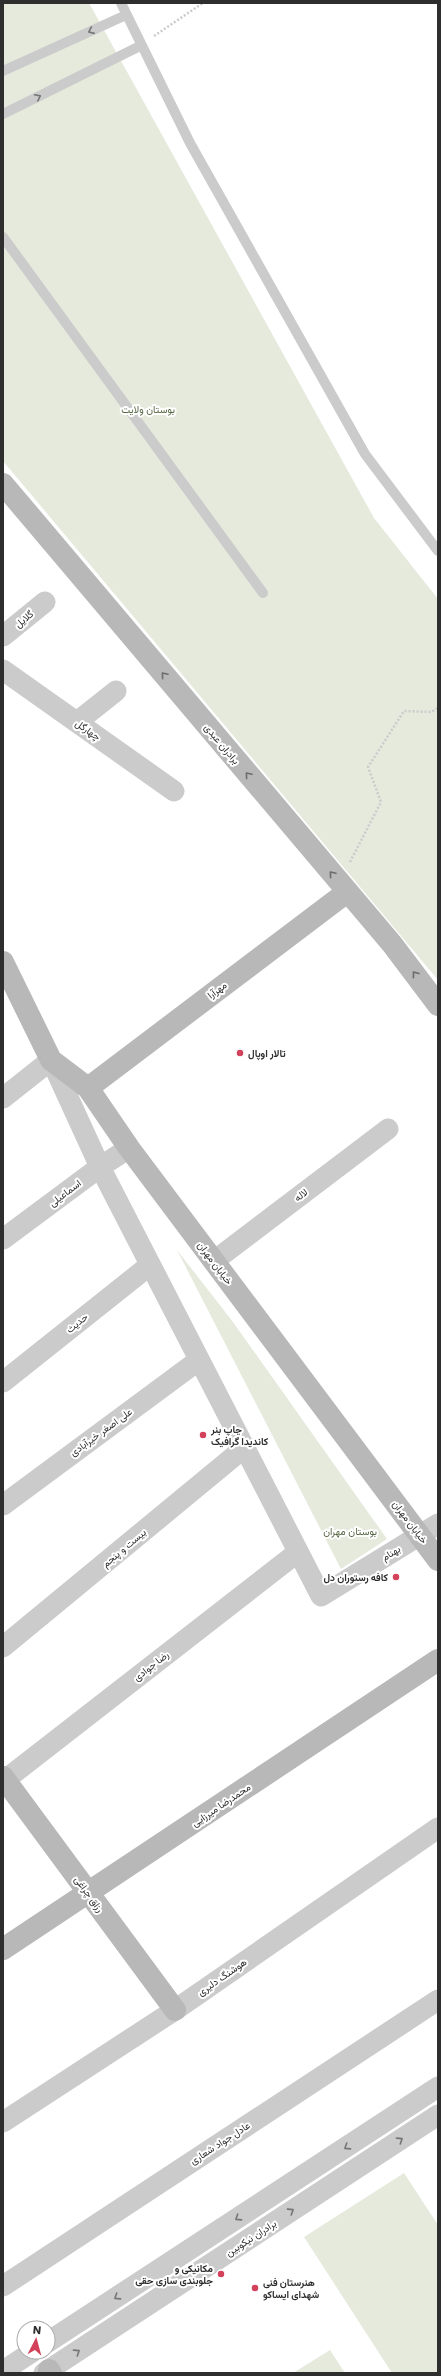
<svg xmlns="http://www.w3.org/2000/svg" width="441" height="2376" font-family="Poppins,Vazirmatn,sans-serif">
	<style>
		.green { fill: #e5eadd }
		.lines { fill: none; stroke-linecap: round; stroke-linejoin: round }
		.path { stroke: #cbcbcb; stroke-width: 2.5; stroke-dasharray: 2 2; stroke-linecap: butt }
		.lane { stroke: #cbcbcb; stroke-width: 10 }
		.street { stroke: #cbcbcb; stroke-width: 21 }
		.secondary { stroke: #b8b8b8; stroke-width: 22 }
		.oneway { stroke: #757575 }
		.oneway2 { stroke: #6c6c6c }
		.poi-dot { fill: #d4415b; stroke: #fff; stroke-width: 1.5 }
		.labels { text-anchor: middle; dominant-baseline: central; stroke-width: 4; stroke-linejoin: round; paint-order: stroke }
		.park-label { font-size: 10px; fill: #556540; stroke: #fff }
		.street-label { font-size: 10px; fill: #2e2e2e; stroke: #fff }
		.poi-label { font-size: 10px; font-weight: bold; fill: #2e2e2e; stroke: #fff; text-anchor: start }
	</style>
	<rect width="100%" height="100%" fill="#fff"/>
	<path class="green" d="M 3,3 L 89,3 L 374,518 L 438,599 L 438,980 L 3,461 Z
		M 177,1250 L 233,1322 L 387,1539 L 341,1569 Z
		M 404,2173 L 438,2225 L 438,2373 L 392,2373 L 304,2237 Z
		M 330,2350 L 345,2373 L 293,2373 Z"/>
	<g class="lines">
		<path class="path" d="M 154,36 L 203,3
			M 350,862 L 381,802 L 368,767 L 404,711 L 431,712 L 438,708"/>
		<path class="lane" d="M 121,3 L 190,143 L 365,454 L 438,551
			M 3,71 L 126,15
			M 3,114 L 140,46
			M 3,237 L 263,593"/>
		<path class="street" d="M 3,636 L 45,602
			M 3,670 L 174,791
			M 77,722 L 116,691
			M 3,1098 L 51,1060 L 100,1167 L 321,1596 L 438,1524
			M 3,1239 L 100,1167 L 129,1148
			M 214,1261 L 388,1129
			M 3,1382 L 150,1265
			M 3,1505 L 199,1360
			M 3,1647 L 244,1448
			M 5,1780 L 298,1552
			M 3,2122 L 175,2010 L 438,1828
			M 3,2286 L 438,2000
			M 48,2342 L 438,2087
			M 3,2371 L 32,2352
			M 44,2373 L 438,2115"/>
		<path class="secondary" d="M 3,484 L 392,944 L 438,1005
			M 3,962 L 51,1060 L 88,1088 L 129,1148 L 438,1560
			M 88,1088 L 347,892
			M 3,1777 L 175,2010
			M 3,1949 L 438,1660
			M 49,2370 L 51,2373"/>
	</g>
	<defs><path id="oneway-chevron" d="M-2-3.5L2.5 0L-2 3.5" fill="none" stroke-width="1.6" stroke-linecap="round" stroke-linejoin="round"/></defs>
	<g class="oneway">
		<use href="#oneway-chevron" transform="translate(91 31) rotate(156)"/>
		<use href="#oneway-chevron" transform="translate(38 97) rotate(-27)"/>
		<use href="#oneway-chevron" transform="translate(400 2140) rotate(-33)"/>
		<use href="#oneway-chevron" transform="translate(347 2147) rotate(147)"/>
		<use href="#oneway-chevron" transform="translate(291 2211) rotate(-33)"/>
		<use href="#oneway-chevron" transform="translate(238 2218) rotate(147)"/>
		<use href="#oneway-chevron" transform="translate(117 2297) rotate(147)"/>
		<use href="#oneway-chevron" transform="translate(77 2352) rotate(-33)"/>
	</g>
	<g class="oneway2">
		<use href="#oneway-chevron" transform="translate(164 675) rotate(-130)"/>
		<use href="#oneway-chevron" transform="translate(248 775) rotate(-130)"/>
		<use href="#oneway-chevron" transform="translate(332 874) rotate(-130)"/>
		<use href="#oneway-chevron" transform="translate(415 974) rotate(-127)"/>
	</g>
	<g class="poi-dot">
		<circle cx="240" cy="1053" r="4"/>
		<circle cx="203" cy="1435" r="4"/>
		<circle cx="396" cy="1577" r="4"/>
		<circle cx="221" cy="2274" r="4"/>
		<circle cx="255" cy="2288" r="4"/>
	</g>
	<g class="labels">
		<g class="park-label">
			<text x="148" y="409">بوستان ولایت</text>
			<text x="350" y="1531">بوستان مهران</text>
		</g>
		<g class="street-label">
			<text transform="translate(24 619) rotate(-40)">گلایل</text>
			<text transform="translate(88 730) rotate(35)">چهارگل</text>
			<text transform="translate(222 744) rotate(50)">برادران عبدی</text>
			<text transform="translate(217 990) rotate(-37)">مهرآرا</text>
			<text transform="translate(65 1193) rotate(-37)">اسماعیلی</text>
			<text transform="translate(301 1195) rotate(-37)">لاله</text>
			<text transform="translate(215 1263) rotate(53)">خیابان مهران</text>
			<text transform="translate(77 1323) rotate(-39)">حدیث</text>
			<text transform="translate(101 1432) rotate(-36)">علی اصغر خیرآبادی</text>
			<text transform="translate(410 1522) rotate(53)">خیابان مهران</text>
			<text transform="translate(124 1548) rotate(-40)">بیست و پنجم</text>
			<text transform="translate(391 1553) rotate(-32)">بهنام</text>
			<text transform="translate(151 1666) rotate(-38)">رضا جوادی</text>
			<text transform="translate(221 1805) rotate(-34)">محمدرضا میرزایی</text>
			<text transform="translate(89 1894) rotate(54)">رزاق چراغی</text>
			<text transform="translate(222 1977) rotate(-35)">هوشنگ دلیری</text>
			<text transform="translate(220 2143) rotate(-33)">عادل جواد شعاری</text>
			<text transform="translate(251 2238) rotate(-33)">برادران نیکوبین</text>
		</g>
		<g class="poi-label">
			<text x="248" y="1053">تالار اوپال</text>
			<text x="211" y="1429">چاپ بنر<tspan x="211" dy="12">کاندیدا گرافیک</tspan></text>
			<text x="388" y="1577" text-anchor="end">کافه رستوران دل</text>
			<text x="213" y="2268" text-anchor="end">مکانیکی و<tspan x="213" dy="12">جلوبندی سازی حقی</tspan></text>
			<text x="263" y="2282">هنرستان فنی<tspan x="263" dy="12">شهدای ایساکو</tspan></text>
		</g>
	</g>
	<rect width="441" height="2376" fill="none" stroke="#2e2e2e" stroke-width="8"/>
	<g transform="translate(36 2340) rotate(6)"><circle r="19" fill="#ffffff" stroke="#ababab"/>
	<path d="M0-3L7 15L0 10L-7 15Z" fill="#d4415b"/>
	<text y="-6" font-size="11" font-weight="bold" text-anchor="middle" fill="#2e2e2e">N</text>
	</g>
</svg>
